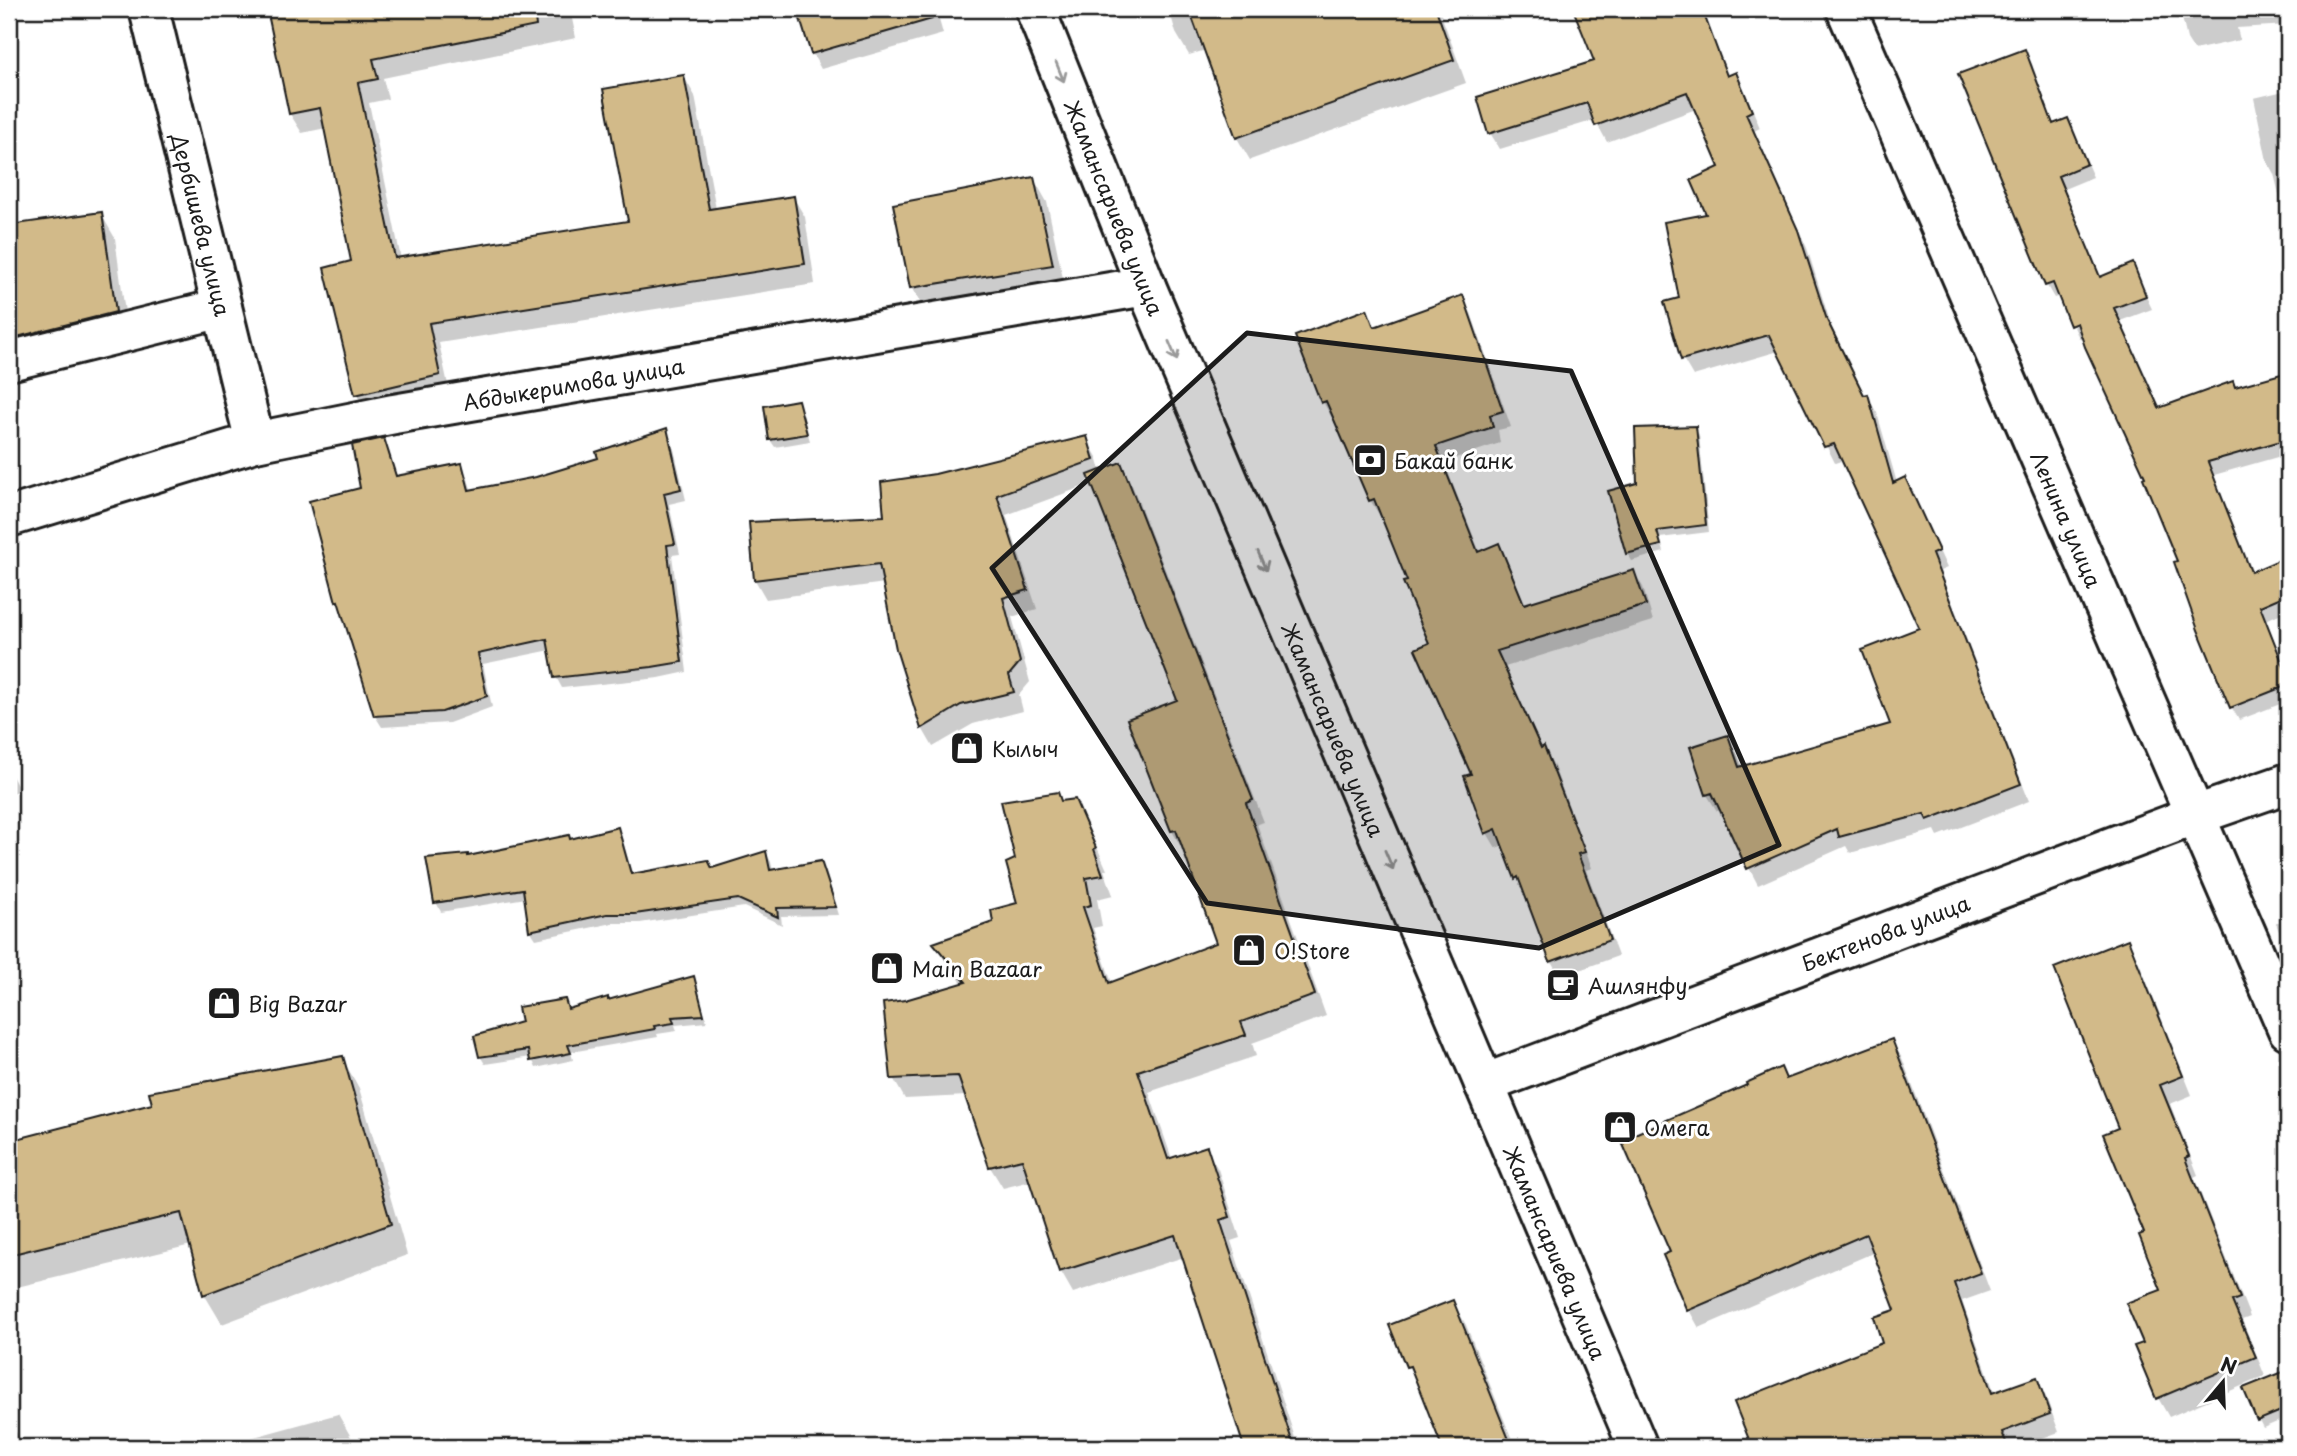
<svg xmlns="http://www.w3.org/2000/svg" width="2297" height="1456" font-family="'Playpen Sans',sans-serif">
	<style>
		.shadow { fill: #0003 }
		.building { fill: #d2ba89; stroke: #1c1c1c; stroke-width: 2 }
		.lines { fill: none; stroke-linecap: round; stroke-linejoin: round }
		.minor-casing { stroke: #1c1c1c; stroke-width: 44 }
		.secondary-casing { stroke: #1c1c1c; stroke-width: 44 }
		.minor { stroke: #fff; stroke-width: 38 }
		.secondary { stroke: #fff; stroke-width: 38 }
		.oneway { stroke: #999 }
		.marked { fill: #1c1c1c; fill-opacity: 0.2; stroke: #1c1c1c; stroke-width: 5; stroke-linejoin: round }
		.labels { text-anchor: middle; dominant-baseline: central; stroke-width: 6; stroke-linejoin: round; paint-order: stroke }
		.street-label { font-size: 21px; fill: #1c1c1c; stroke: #fff }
		.poi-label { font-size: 21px; fill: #1c1c1c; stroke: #fff; text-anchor: start }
	</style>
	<rect width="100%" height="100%" fill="#fff"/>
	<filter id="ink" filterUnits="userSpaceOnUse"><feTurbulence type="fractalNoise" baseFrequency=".0143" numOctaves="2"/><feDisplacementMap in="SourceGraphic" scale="14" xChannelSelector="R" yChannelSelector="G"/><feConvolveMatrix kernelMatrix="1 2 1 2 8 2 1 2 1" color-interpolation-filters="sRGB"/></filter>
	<g filter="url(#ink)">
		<path class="shadow" d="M 262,9 L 570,9 L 576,38 L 383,78 L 388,99 L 369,103 L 401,259 L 630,223 L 684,77 L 695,96 L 716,209 L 793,197 L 805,217 L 815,284 L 439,343 L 450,394 L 368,415 L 357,395 L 326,269 L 353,262 L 326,128 L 302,133 L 290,114 L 273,27 Z
			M 799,9 L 936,9 L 943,34 L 821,69 L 812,53 Z
			M 1169,9 L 1286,9 L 1289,17 L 1312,9 L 1439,9 L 1466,83 L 1250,160 L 1237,138 L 1206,50 L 1189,55 L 1176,33 Z
			M 1575,9 L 1701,9 L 1729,77 L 1735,74 L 1745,91 L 1760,128 L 1754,131 L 1807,248 L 1835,338 L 1864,397 L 1867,396 L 1877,413 L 1897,483 L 1914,496 L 1947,568 L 1940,571 L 2029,801 L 1938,836 L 1935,830 L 1850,853 L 1846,846 L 1758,885 L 1749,868 L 1722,810 L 1717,811 L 1707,795 L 1692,748 L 1727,737 L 1737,754 L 1742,768 L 1893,725 L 1921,629 L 1844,460 L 1835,463 L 1779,351 L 1693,376 L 1683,359 L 1681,299 L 1721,168 L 1696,109 L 1607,142 L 1595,120 L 1500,149 L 1490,133 L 1596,63 Z
			M 2180,9 L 2288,9 L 2288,25 L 2237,28 L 2240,40 L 2194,50 L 2187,39 Z
			M 2025,51 L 2032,64 L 2054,125 L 2068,120 L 2093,177 L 2064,189 L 2101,278 L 2132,266 L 2152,309 L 2120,321 L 2160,410 L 2288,374 L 2288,454 L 2214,475 L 2253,573 L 2288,558 L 2288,610 L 2266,620 L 2288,676 L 2288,701 L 2239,720 L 2232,708 L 2200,629 L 2179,562 L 2147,478 L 2083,336 L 2079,338 L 2060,296 L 2054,298 L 2047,286 L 1960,75 Z
			M 2288,90 L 2288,218 L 2283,210 L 2274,174 L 2267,161 L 2254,98 Z
			M 1034,179 L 1047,202 L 1065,288 L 925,311 L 912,287 Z
			M 101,214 L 115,238 L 128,335 L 9,366 L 9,227 Z
			M 1462,297 L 1471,313 L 1511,427 L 1498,430 L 1500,443 L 1444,462 L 1480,553 L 1498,546 L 1507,561 L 1525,605 L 1634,572 L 1643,587 L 1653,621 L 1505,667 L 1542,749 L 1544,748 L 1553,764 L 1592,868 L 1586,870 L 1618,956 L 1560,977 L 1551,961 L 1504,845 L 1496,848 L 1487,833 L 1474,775 L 1409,582 L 1382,515 L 1380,516 L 1370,500 L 1334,417 L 1332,418 L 1323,402 L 1298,337 L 1366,311 L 1376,328 Z
			M 797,402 L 801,409 L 810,441 L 775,447 L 770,440 L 766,408 Z
			M 1695,428 L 1699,435 L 1709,532 L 1660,538 L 1664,552 L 1632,561 L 1627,553 L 1638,484 Z
			M 666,430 L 672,441 L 686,500 L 669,504 L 680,554 L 672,555 L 687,672 L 659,678 L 562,688 L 556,677 L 551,650 L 483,664 L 492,707 L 449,723 L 382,727 L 375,716 L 342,608 L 337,601 L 363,489 L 383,440 L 389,451 L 397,477 L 461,465 L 467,476 L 472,492 L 536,478 L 601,460 Z
			M 1086,438 L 1097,457 L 1101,471 L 1120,464 L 1132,485 L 1264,822 L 1257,824 L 1326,1016 L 1252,1043 L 1256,1056 L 1149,1092 L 1172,1159 L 1206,1149 L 1218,1169 L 1240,1238 L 1231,1241 L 1298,1447 L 1246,1447 L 1184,1257 L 1073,1293 L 1061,1272 L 1031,1181 L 1003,1188 L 990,1167 L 967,1096 L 905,1099 L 893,1078 L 905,1002 L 964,985 L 947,964 L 935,944 L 995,924 L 1020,904 L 1017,860 L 1057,794 L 1062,803 L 1074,801 L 1086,822 L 1107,870 L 1104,870 L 1113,895 L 1097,899 L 1102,926 L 1093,928 L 1112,983 L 1219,944 L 1184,852 L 1172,831 L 1179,701 L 1093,483 L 1006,515 L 1037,609 L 1012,617 L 1030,682 L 1019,695 L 1023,711 L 973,724 L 933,747 L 922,728 L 885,583 L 766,599 L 755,580 L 886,517 L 935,476 Z
			M 9,770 L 19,789 L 9,796 Z
			M 617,829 L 622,838 L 633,876 L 712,870 L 766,853 L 771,862 L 773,871 L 820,863 L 826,872 L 839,915 L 781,916 L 782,925 L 744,907 L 640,923 L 613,923 L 536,939 L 530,930 L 526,898 L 441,912 L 436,902 L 468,858 L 570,840 Z
			M 2288,919 L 2288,958 L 2276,923 Z
			M 2127,941 L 2138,960 L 2192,1095 L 2170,1104 L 2198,1175 L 2194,1177 L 2250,1317 L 2242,1320 L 2265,1376 L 2169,1417 L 2158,1398 L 2145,1344 L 2163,1291 L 2147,1234 L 2121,1129 Z
			M 693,978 L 697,985 L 707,1022 L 675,1025 L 677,1031 L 657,1034 L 658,1037 L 571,1052 L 573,1060 L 536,1068 L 531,1057 L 485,1064 L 480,1056 L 523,1024 L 564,1000 L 569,1010 L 608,1002 Z
			M 1891,1041 L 1902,1058 L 1990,1291 L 1962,1301 L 1995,1394 L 2036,1379 L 2046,1397 L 2059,1432 L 2018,1447 L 1754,1447 L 1736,1403 L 1885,1344 L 1897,1311 L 1875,1252 L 1699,1328 L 1689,1310 L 1666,1256 L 1672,1253 L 1749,1086 L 1781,1069 L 1787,1080 Z
			M 342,1058 L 359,1088 L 407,1255 L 222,1324 L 204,1294 L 191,1245 L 9,1289 L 9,1143 Z
			M 1453,1302 L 1466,1325 L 1515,1447 L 1444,1447 L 1422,1391 L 1408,1366 Z
			M 2286,1381 L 2288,1387 L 2288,1428 L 2284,1419 L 2263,1428 L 2259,1420 Z
			M 338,1414 L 351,1437 L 354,1447 L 218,1447 Z
			M 9,1419 L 19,1437 L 22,1447 L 9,1447 Z"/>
		<path class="building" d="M 267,9 L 534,9 L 536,26 L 373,59 L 378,79 L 358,83 L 395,258 L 628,221 L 603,89 L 684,75 L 709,209 L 794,196 L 805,264 L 429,323 L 440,375 L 355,395 L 324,268 L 351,261 L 320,108 L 289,114 Z
			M 797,9 L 930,9 L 932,19 L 811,54 Z
			M 1189,9 L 1436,9 L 1454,60 L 1236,138 Z
			M 1573,9 L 1702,9 L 1727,76 L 1736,72 L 1752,111 L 1746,114 L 1798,230 L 1827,320 L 1864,395 L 1868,394 L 1893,483 L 1905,477 L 1939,551 L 1932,554 L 2021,784 L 1927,820 L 1924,814 L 1839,837 L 1837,829 L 1747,869 L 1712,793 L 1706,795 L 1690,747 L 1728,735 L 1739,767 L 1890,724 L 1862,650 L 1919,628 L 1834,444 L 1824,447 L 1769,335 L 1681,360 L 1664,302 L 1679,298 L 1664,222 L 1706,214 L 1691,180 L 1719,167 L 1687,92 L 1595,126 L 1587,103 L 1488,134 L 1477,97 L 1594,61 Z
			M 2025,49 L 2053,124 L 2068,118 L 2087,164 L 2058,176 L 2100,277 L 2133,263 L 2146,296 L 2114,308 L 2159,408 L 2233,381 L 2235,387 L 2288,372 L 2288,439 L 2208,462 L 2251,572 L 2288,556 L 2288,594 L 2260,606 L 2288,677 L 2288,685 L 2230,708 L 2198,630 L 2174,562 L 2177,561 L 2143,478 L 2145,477 L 2085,347 L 2077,323 L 2070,326 L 2053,283 L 2045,286 L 1958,74 Z
			M 1034,177 L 1053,265 L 910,288 L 893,204 Z
			M 102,212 L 116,312 L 9,339 L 9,225 Z
			M 1463,295 L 1503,411 L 1490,415 L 1493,427 L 1436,446 L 1478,552 L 1499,543 L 1524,604 L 1634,570 L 1646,605 L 1497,651 L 1541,748 L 1544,746 L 1585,852 L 1578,854 L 1610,940 L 1550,962 L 1518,877 L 1515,879 L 1496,829 L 1485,834 L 1464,776 L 1471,774 L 1415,649 L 1429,643 L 1403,582 L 1407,581 L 1374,499 L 1369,501 L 1326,401 L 1321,403 L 1295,336 L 1367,309 L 1374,327 Z
			M 798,400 L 807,434 L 769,440 L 764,406 Z
			M 1696,426 L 1706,525 L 1657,531 L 1661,545 L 1626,554 L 1608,491 L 1637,483 L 1635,428 Z
			M 667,428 L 681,489 L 664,493 L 675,544 L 667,545 L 682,662 L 652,667 L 554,678 L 547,639 L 478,654 L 487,696 L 442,712 L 374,716 L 338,601 L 336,602 L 309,501 L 360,488 L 352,445 L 384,438 L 396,476 L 462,463 L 469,490 L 536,477 L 598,458 L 596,452 Z
			M 1087,436 L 1094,460 L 997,495 L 1028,590 L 1003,598 L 1020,662 L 1009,675 L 1014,692 L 961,705 L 921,729 L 896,649 L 879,564 L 754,580 L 749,522 L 884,516 L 881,482 L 935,474 Z
			M 1121,462 L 1253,800 L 1246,803 L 1315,995 L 1241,1022 L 1246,1035 L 1138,1071 L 1168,1159 L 1207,1146 L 1230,1217 L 1220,1220 L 1294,1447 L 1244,1447 L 1175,1235 L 1059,1272 L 1022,1159 L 989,1167 L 958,1076 L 891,1079 L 883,1003 L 905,1000 L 966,982 L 933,943 L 993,922 L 991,910 L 1017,903 L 1006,863 L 1015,859 L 1001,801 L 1058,792 L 1061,801 L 1075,799 L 1096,848 L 1094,849 L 1103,875 L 1086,878 L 1091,905 L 1083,907 L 1109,983 L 1216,943 L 1176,830 L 1171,831 L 1127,719 L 1177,700 L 1088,475 Z
			M 618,827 L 631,874 L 708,860 L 712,868 L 766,851 L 770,870 L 821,861 L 836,907 L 777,908 L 778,917 L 738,899 L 635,914 L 607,914 L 529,931 L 523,889 L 434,903 L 426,858 L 468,854 L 468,856 L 569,835 L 570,839 Z
			M 2128,939 L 2183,1076 L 2160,1085 L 2189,1156 L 2185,1158 L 2240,1298 L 2232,1301 L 2256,1357 L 2156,1399 L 2134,1346 L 2143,1343 L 2126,1303 L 2161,1290 L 2139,1235 L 2144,1233 L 2103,1134 L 2118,1128 L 2054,968 Z
			M 694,976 L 704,1015 L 672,1017 L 674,1023 L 654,1026 L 655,1029 L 568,1045 L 571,1053 L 530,1061 L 528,1050 L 479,1057 L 474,1036 L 521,1022 L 518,1007 L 565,999 L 568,1009 L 608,997 L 608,1000 Z
			M 1892,1039 L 1981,1273 L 1954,1283 L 1992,1393 L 2037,1377 L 2050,1414 L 2002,1432 L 2008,1447 L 1752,1447 L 1734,1402 L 1882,1343 L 1874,1317 L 1895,1310 L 1866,1234 L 1687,1311 L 1663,1255 L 1670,1252 L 1621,1140 L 1747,1085 L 1746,1083 L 1781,1067 L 1786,1079 Z
			M 343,1056 L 391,1224 L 203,1295 L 181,1213 L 9,1255 L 9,1141 L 152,1104 L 149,1092 Z
			M 1453,1300 L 1512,1447 L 1442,1447 L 1410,1366 L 1406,1367 L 1389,1325 Z
			M 2288,1370 L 2288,1408 L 2257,1421 L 2243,1388 Z"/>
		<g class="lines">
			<g class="minor-casing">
				<g id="minor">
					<path id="s1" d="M 149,9 L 255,442"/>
					<path id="s2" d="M 1846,9 L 2288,1030"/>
					<path d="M 9,361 L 222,308"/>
					<path id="s3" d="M 9,517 L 255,442 L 394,414 L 1146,286"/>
					<path id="s4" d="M 1484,1084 L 2196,815 L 2288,783"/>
				</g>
			</g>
			<g class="secondary-casing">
				<g id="secondary">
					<path id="s5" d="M 1035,9 L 1146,286 L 1638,1447"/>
				</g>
			</g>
			<use href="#minor" class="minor"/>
			<use href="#secondary" class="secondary"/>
		</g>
		<defs><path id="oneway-shaft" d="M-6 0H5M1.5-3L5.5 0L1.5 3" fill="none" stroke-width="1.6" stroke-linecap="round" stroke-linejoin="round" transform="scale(1.75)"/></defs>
		<g class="oneway">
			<use href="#oneway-shaft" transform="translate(1060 72) rotate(68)"/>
			<use href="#oneway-shaft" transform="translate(1173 351) rotate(67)"/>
			<use href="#oneway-shaft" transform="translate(1262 561) rotate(67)"/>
			<use href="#oneway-shaft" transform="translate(1389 860) rotate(67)"/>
		</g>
	</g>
	<path class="marked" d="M 1247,333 L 1571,371 L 1779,845 L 1539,948 L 1207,903 L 992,568 Z"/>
	<defs>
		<g id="bank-square" transform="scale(1.75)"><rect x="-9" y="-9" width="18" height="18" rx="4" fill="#1c1c1c" stroke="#fff"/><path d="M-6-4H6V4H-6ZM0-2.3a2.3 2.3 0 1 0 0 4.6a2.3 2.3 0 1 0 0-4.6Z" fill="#fff"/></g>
		<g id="shop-square" transform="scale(1.75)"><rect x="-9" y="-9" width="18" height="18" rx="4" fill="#1c1c1c" stroke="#fff"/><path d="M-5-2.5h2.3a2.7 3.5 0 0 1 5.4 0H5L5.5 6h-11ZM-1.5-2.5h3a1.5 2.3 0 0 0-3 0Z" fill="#fff"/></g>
		<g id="cafe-square" transform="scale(1.75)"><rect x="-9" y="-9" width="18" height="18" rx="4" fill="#1c1c1c" stroke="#fff"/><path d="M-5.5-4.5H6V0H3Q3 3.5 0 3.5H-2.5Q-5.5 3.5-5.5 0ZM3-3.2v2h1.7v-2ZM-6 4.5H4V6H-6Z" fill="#fff"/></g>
	</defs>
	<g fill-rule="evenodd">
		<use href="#bank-square" x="1370" y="460"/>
		<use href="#shop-square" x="967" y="748"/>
		<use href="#shop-square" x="1249" y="950"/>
		<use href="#shop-square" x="887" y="968"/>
		<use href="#cafe-square" x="1563" y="985"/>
		<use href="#shop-square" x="224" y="1003"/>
		<use href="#shop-square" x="1620" y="1127"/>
	</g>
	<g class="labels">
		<g class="street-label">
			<text stroke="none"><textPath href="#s5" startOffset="214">Жамансариева улица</textPath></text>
			<text stroke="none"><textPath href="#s1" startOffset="222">Дербишева улица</textPath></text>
			<text stroke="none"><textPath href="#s3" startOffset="581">Абдыкеримова улица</textPath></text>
			<text stroke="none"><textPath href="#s2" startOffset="556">Ленина улица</textPath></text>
			<text stroke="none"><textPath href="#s5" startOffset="780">Жамансариева улица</textPath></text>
			<text stroke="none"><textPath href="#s4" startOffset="429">Бектенова улица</textPath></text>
			<text stroke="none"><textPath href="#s5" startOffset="1348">Жамансариева улица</textPath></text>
		</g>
		<g class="poi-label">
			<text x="1394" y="460">Бакай банк</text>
			<text x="992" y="748">Кылыч</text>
			<text x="1274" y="950">O!Store</text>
			<text x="912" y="968">Main Bazaar</text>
			<text x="1588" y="985">Ашлянфу</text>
			<text x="248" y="1003">Big Bazar</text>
			<text x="1644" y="1127">Омега</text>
		</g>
	</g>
	<rect width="2297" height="1456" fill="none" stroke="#fff" stroke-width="35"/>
	<rect x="18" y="18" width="2262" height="1421" fill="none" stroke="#1c1c1c" stroke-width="2.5" filter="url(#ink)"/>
	<g transform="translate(2223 1382) rotate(19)" stroke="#ffffff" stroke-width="5" paint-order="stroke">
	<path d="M0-5L12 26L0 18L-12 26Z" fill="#1c1c1c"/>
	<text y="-10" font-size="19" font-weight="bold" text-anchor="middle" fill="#1c1c1c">N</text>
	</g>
</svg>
